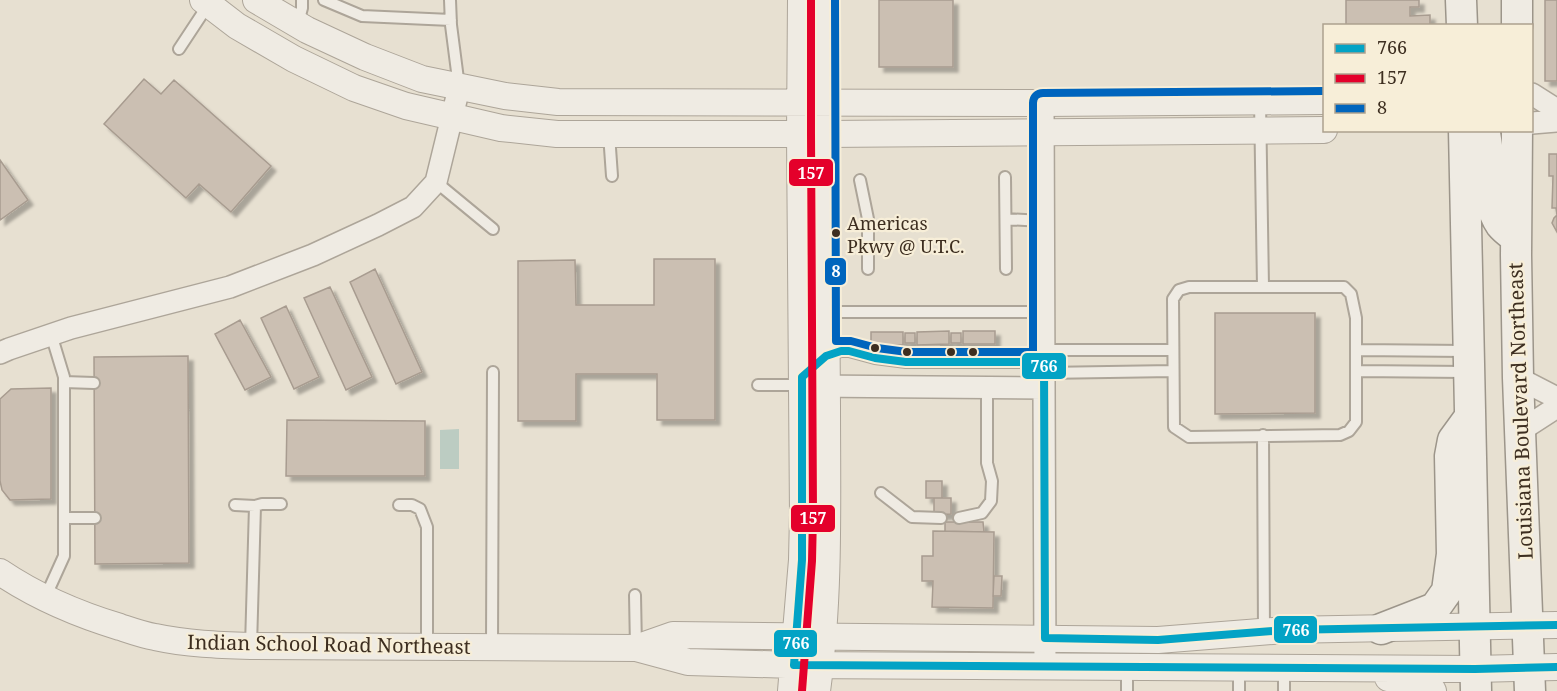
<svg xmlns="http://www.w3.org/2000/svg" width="1557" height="691" font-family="'Noto Serif',serif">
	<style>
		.water { fill: #bcccc2 }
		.building { fill: #cbbfb2; stroke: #a89c90; stroke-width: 1.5; filter: url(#shadow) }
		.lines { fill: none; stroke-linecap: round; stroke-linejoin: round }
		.service-casing { stroke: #ada599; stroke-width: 14 }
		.minor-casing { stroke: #ada599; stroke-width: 24 }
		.tertiary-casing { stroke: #ada599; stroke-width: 28 }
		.secondary-casing { stroke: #9c958a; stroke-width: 33 }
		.service { stroke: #efebe3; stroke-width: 10 }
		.minor { stroke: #efebe3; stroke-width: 21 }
		.tertiary { stroke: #efebe3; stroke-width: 26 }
		.secondary { stroke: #efebe3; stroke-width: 30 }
		.bus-1-casing { stroke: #f7eed8; stroke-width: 12 }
		.bus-2-casing { stroke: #f7eed8; stroke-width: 12 }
		.bus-3-casing { stroke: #f7eed8; stroke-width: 12 }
		.bus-1 { stroke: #03a3c5; stroke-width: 8 }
		.bus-2 { stroke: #e4002b; stroke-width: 8 }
		.bus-3 { stroke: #0065bd; stroke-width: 8 }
		.bus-dot { fill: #3d2e20; stroke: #f7eed8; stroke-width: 2 }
		.labels { text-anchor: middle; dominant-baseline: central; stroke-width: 4.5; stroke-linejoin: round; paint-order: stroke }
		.bus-label { font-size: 18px; fill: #3d2e20; stroke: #f7eed8; text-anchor: start }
		.street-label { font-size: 20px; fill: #3d2e20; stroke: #f7eed8 }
		.line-badge { stroke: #f7eed8; stroke-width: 2 }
		.badge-label { font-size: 16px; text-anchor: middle; font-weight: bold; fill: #fff }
	</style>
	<defs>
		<filter id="shadow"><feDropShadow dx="5" dy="5" stdDeviation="1.5" flood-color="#0004"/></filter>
	</defs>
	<rect width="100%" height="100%" fill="#e7e0d1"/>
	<path class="water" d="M 459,429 L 459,469 L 440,469 L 440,430 Z"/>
	<path class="building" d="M 879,0 L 953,0 L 953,67 L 879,67 Z
		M 1346,0 L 1419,0 L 1419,7 L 1410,7 L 1410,16 L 1430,15 L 1430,26 L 1346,26 Z
		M 1545,0 L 1557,0 L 1557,81 L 1545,81 Z
		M 144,79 L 161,94 L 174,80 L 271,166 L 231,212 L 199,184 L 186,198 L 104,124 Z
		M 1549,154 L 1557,154 L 1557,232 L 1552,223 L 1554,218 L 1557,215 L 1556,208 L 1552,208 L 1553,176 L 1549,176 Z
		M 0,160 L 28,200 L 0,220 Z
		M 654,259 L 715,259 L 715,420 L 657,420 L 657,374 L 576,374 L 576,421 L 518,421 L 518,261 L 575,260 L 576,305 L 654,305 Z
		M 375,269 L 422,372 L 396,384 L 350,282 Z
		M 330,287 L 372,377 L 346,390 L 304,298 Z
		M 286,306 L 319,377 L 294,389 L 261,318 Z
		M 1215,313 L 1315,313 L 1315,413 L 1215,414 Z
		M 240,320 L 271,377 L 245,390 L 215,334 Z
		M 949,331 L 949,344 L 917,345 L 917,332 Z
		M 963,331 L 995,331 L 995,344 L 963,344 Z
		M 871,332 L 903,332 L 903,345 L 871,345 Z
		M 905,333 L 915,333 L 915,343 L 905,343 Z
		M 951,333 L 961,333 L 961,343 L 951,343 Z
		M 188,356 L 189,563 L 95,564 L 94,357 Z
		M 51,388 L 51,499 L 10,500 L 2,490 L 0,481 L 0,399 L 11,389 Z
		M 287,420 L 425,421 L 425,476 L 286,476 Z
		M 926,481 L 942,481 L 942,498 L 926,498 Z
		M 934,498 L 951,498 L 951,514 L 934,515 Z
		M 945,522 L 983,522 L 984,532 L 945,531 Z
		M 933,531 L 994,532 L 993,608 L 932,607 L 933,581 L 922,581 L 922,556 L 933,556 Z
		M 994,576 L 1002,576 L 1001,596 L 993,596 Z"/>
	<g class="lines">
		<g class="service-casing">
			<path id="service" d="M 324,0 L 362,16 L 451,20
				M 450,0 L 451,25 L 459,87
				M 298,23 L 302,8 L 302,0
				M 179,49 L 208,5
				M 1260,101 L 1263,287
				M 609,134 L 612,176
				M 1005,177 L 1006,269
				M 860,180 L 868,219 L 868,269
				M 436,182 L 493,229
				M 1006,219 L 1043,221
				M 1189,287 L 1344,287 L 1351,294 L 1356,318 L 1356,422 L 1349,431 L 1340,435 L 1189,437 L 1174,427 L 1173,299 L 1179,290 Z
				M 827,312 L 1043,312
				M 1044,350 L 1173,350
				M 1357,350 L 1466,351
				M 827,356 L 841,351 L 849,351 L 875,358 L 906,362 L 1044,362
				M 1356,371 L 1466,372
				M 1044,373 L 1173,371
				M 64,382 L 94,383
				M 758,385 L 802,385
				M 1263,435 L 1264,632
				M 881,493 L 912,517 L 941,518
				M 235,505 L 255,506 L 262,504 L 281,504
				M 399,505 L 412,505 L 420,509 L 427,527 L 427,647
				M 64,518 L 95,518
				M 959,518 L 982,513 L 991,501 L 992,481 L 987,463 L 987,387
				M 635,595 L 636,648
				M 45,598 L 64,556 L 64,377 L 51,334
				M 251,646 L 255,506
				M 492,648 L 493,372
				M 1239,667 L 1239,691
				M 1127,691 L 1127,667
				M 1284,691 L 1284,667"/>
		</g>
		<g class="minor-casing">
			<path id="minor" d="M 1532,94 L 1557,110
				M 1043,103 L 1045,666
				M 1532,123 L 1557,121
				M 0,353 L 9,349 L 71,328 L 230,287 L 313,255 L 378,225 L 413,207 L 436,182 L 459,88
				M 1518,378 L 1557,398
				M 811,386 L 1044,388
				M 1520,431 L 1557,407"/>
		</g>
		<g class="tertiary-casing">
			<path id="tertiary" d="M 203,0 L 237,26 L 294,59 L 354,88 L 406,106 L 501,128 L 557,134 L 825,134 L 1324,130
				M 256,0 L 307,30 L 365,57 L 422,79 L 505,96 L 558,102 L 1043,103 L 1324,101
				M 0,572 C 37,597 77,614 120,627 C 132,631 143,635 155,637 C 187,644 219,645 251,646 L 636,648 L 688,662 L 794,665 L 1475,669 L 1557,667
				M 636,648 L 673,635 L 1158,640 L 1285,630 L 1557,625
				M 1388,678 L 1419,684 L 1433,691
				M 791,691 L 802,560 L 803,515 L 800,134 L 801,0
				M 817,691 C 830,596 827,500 827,405 C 826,270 825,135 824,0"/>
		</g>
		<g class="secondary-casing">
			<path id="secondary" d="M 1461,0 L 1462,26
				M 1517,26 L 1517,0
				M 1464,130 L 1476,691
				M 1484,130 C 1493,161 1482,198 1501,225 C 1505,230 1511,234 1516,238
				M 1517,130 L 1516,255 L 1518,378 L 1530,691
				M 1381,629 L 1435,608 L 1447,591 L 1452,554 L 1450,456 L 1453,440 L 1469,418"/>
		</g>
		<use href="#service" class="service"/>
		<use href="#minor" class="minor"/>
		<use href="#tertiary" class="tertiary"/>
		<use href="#secondary" class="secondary"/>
		<g class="bus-1-casing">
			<path id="bus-1" d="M 1557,625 L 1285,630 L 1158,640 L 1045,638 L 1044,362 L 906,362 L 875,358 L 849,351 L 841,351 L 826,356 L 802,377 L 802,560 L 794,665 L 1475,669 L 1557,667"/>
		</g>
		<g class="bus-2-casing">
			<path id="bus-2" d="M 802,691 L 812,561 L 813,515 L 811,134 L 811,0"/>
		</g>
		<g class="bus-3-casing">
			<path id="bus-3" d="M 835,0 L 836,341 L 851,341 L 877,348 L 907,352 L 1033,352 L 1033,103 C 1033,97 1037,93 1043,93 L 1324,91"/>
		</g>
		<use href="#bus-1" class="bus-1"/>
		<use href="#bus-2" class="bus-2"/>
		<use href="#bus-3" class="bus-3"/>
	</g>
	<g class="bus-dot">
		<circle cx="836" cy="233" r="5"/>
		<circle cx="875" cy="348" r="5"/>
		<circle cx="907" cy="352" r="5"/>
		<circle cx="951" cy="352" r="5"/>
		<circle cx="973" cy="352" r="5"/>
	</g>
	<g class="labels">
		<g class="bus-label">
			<text x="847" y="223">Americas<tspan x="847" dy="23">Pkwy @ U.T.C.</tspan></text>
		</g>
		<g class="street-label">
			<text transform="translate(1520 411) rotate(-92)">Louisiana Boulevard Northeast</text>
			<text transform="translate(329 644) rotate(1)">Indian School Road Northeast</text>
		</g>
	</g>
	<g class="line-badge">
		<rect x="788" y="158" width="46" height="29" rx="6" fill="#e4002b"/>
		<rect x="824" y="257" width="23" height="29" rx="6" fill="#0065bd"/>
		<rect x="1021" y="352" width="46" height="28" rx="6" fill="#03a3c5"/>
		<rect x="790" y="504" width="46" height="29" rx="6" fill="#e4002b"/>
		<rect x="1273" y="615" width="45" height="29" rx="6" fill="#03a3c5"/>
		<rect x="773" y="629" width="45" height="29" rx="6" fill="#03a3c5"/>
	</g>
	<g class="badge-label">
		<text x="811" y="179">157</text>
		<text x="836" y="277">8</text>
		<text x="1044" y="372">766</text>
		<text x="813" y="524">157</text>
		<text x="1296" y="636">766</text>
		<text x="796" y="649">766</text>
	</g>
	<rect x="1323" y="24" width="210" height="108" fill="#f7eed8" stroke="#ada18e" stroke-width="1.5"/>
	<rect x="1335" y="44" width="30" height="9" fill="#03a3c5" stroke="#ada18e" stroke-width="1.5"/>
	<text x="1377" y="54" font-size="18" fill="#3d2e20">766</text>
	<rect x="1335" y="74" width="30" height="9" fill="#e4002b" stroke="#ada18e" stroke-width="1.5"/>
	<text x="1377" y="84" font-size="18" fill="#3d2e20">157</text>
	<rect x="1335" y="104" width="30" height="9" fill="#0065bd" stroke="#ada18e" stroke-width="1.5"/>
	<text x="1377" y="114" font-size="18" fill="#3d2e20">8</text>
</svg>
